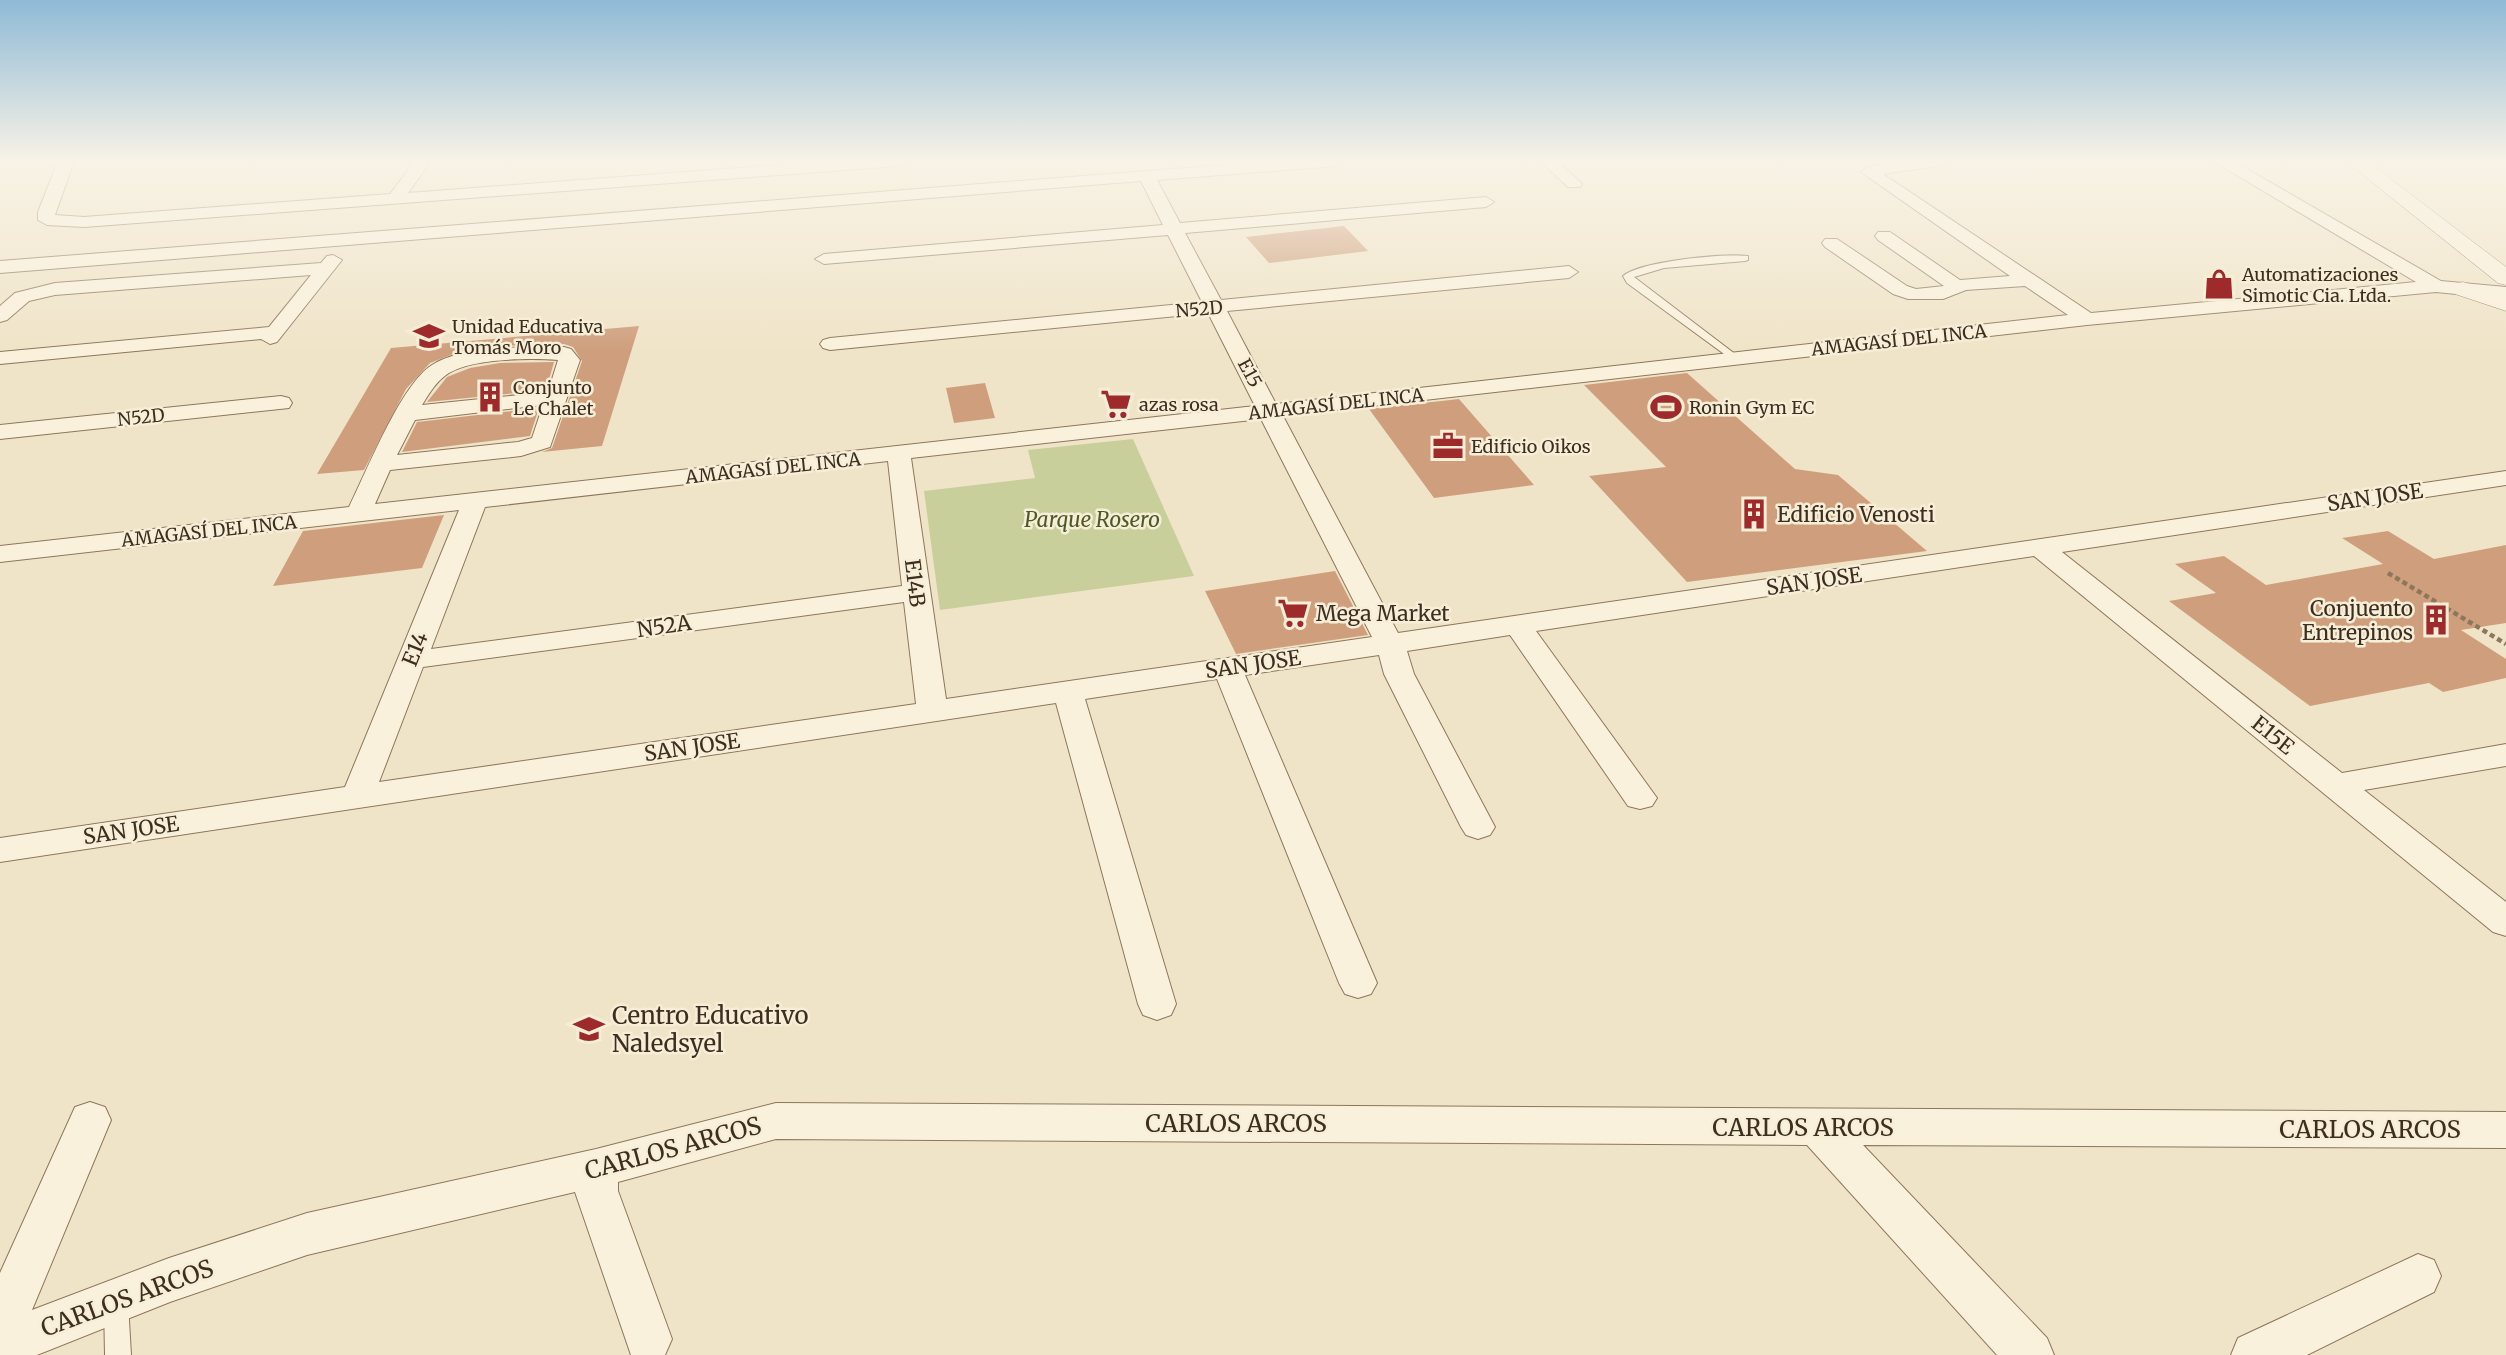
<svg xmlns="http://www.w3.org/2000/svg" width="2506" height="1355" font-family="Merriweather,serif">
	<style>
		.green { fill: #c9cf9b }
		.building { fill: #cf9f7d }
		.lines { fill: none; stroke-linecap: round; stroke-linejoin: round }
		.service-casing { stroke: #8d765c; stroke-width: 2 }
		.minor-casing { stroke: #8d765c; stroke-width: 2 }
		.tertiary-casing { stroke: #8d765c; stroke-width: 1 }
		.path { stroke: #8d765c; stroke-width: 4.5; stroke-dasharray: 5 3.5; stroke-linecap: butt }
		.service { fill: #faf1dc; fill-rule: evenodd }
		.minor { fill: #faf1dc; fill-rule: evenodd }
		.tertiary { fill: #faf1dc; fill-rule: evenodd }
		.labels { text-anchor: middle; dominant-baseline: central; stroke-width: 5; stroke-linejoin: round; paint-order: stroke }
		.far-poi-label { font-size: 18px; fill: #3d2e20; stroke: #f7eed8; text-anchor: start }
		.far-street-label { font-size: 18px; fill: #3d2e20; stroke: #f7eed8 }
		.street-label { font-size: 21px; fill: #3d2e20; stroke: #f7eed8 }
		.poi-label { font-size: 21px; fill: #3d2e20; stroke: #f7eed8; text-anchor: start }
		.park-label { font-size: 21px; font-style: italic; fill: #4d5a26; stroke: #f7eed8 }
		.near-poi-label { font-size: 24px; fill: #3d2e20; stroke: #f7eed8; text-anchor: start }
		.near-street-label { font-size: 24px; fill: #3d2e20; stroke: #f7eed8 }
	</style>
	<rect width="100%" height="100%" fill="#f0e4c8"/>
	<path class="green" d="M 1133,439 L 1194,576 L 940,610 L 924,491 L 1035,478 L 1028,450 Z"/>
	<path class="building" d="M 1344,226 L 1368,251 L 1269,263 L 1246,237 Z
		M 639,326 L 602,446 L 542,452 L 552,448 L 582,361 L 573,347 L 564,344 L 496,346 L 461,351 L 430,363 L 406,389 L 364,470 L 317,474 L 391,348 Z
		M 554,362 L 546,390 L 427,402 L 447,377 L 470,368 L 500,363 Z
		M 1687,373 L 1795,469 L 1838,475 L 1927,551 L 1687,582 L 1589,476 L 1666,467 L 1584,385 Z
		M 985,383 L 995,418 L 954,423 L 946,388 Z
		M 1459,399 L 1534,485 L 1434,498 L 1369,409 Z
		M 539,408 L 530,436 L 402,452 L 417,422 Z
		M 444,515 L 422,568 L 273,586 L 303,531 Z
		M 2388,531 L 2434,559 L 2506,545 L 2506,623 L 2461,630 L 2506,659 L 2506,678 L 2443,692 L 2429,683 L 2310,706 L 2169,601 L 2216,593 L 2175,564 L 2224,556 L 2266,585 L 2383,564 L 2342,538 Z
		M 1335,571 L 1368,635 L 1236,654 L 1205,591 Z"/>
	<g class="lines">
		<g class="service-casing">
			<path id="service" d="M 1748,256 L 1748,260 L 1745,261 L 1664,268 L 1634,277 L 1739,357 L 1741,359 L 1735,362 L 1627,283 L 1623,276 C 1640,261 1725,253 1748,256 Z
				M 116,1291 L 125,1294 L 128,1303 L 131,1355 L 105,1355 L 104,1303 L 107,1294 Z"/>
		</g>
		<g class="minor-casing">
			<path id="minor" d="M 58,161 L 74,161 L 55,215 L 84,217 L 390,194 L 415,161 L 431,161 L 408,193 L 831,161 L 905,161 L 897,166 L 84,227 L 47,225 L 38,220 L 38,212 Z
				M 1274,161 L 1344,161 L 1336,166 L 1157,180 L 1180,223 L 1486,197 L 1494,202 L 1486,207 L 1185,233 L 1221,300 L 1569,266 L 1578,272 L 1569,278 L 1227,311 L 1276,404 L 2068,315 L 2025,286 L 1966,290 L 1943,299 L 1908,299 L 1893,294 L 1825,247 L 1822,243 L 1825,239 L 1837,239 L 1907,286 L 1916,289 L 1944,286 L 1878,240 L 1875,236 L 1878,232 L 1890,232 L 1960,280 L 2010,276 L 1861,172 C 1875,159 1925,161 1945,161 L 1937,166 L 1883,174 L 2091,313 L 2416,282 L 2213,161 L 2233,161 L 2441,281 L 2506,287 L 2506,299 L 2436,292 L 2087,325 L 1283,416 L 1398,633 L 2506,471 L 2506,485 L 2062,552 L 2342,773 L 2506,744 L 2506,766 L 2364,790 L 2506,902 L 2506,936 L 2493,932 L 2034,556 L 1536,631 L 1657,798 L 1652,806 L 1640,809 L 1628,806 L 1510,635 L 1407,651 L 1414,674 L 1495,827 L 1490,835 L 1478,839 L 1466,835 L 1461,827 L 1384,674 L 1379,655 L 1245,675 L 1377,983 L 1371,994 L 1358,998 L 1345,994 L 1339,983 L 1217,679 L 1085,699 L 1176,1004 L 1171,1015 L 1157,1020 L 1143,1015 L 1138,1004 L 1056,703 L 0,862 L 0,838 L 345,787 L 459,510 L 0,562 L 0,546 L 349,507 C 366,473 401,384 432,365 C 466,344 526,348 564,347 L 571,349 L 580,360 L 550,447 L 521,456 L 390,470 L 375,504 L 1255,406 L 1208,313 L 830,350 L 823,348 L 820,344 L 823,340 L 830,338 L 1202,302 L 1168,235 L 824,264 L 815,259 L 824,254 L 1163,225 L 1141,181 L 0,273 L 0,261 ZM 558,360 L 548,392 L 422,405 C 429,394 435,383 446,375 C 469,358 530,358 558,360 ZM 543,405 L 532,438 L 518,442 L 397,455 L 415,420 ZM 1261,419 L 1372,637 L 946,699 L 911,458 ZM 888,461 L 902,586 L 431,649 L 485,507 ZM 904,602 L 916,704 L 379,782 L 423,667 Z
				M 1540,161 L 1558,161 L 1582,184 L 1580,187 L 1568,187 Z
				M 333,255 L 342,260 L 277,342 L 270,344 L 261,339 L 0,364 L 0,352 L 269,327 L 311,275 L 55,295 L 29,301 L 7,320 L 0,322 L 0,306 L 15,293 L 55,283 L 321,263 L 327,256 Z
				M 281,396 L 289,398 L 292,403 L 289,408 L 0,439 L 0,425 Z
				M 90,1102 L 105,1107 L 111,1120 L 32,1310 L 169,1258 L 307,1213 L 596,1149 L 776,1103 L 2506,1112 L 2506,1148 L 1863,1145 L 2047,1338 L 2054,1355 L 1997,1355 L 1807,1145 L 776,1139 L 618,1182 L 618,1191 L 672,1339 L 665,1355 L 631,1355 L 575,1192 L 307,1255 L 170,1302 L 37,1355 L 0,1355 L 0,1273 L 75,1107 Z
				M 2418,1254 L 2434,1260 L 2441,1276 L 2434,1292 L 2307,1355 L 2231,1355 L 2238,1338 Z"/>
		</g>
		<g class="tertiary-casing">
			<path id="tertiary" d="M 2346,161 L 2367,161 L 2506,267 L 2506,285 L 2498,283 Z
				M 2463,282 L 2506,296 L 2506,311 L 2455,294 L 2451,289 L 2455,284 Z"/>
		</g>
		<path class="path" d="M 2388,573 L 2506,644"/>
		<use href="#service" class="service"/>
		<use href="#minor" class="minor"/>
		<use href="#tertiary" class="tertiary"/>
	</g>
	<linearGradient id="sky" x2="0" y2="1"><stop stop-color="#8fbad6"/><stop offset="0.46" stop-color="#f8f3e6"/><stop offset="1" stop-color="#f8f3e6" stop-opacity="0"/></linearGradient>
	<rect width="2506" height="351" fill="url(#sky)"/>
	<defs>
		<g id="shop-bare" transform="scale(2.415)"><path d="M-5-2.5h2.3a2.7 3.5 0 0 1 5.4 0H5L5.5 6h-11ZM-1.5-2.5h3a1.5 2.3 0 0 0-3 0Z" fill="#9e2a2b" stroke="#f7eed8" stroke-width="2.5" paint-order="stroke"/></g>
		<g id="school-bare" transform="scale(2.415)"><path d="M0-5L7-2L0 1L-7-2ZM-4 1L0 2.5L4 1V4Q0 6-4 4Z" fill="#9e2a2b" stroke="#f7eed8" stroke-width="2.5" paint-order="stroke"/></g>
		<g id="building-bare" transform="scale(2.415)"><path d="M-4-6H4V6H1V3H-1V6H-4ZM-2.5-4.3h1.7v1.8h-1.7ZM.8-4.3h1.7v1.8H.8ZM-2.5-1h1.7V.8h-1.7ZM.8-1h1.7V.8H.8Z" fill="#9e2a2b" stroke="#f7eed8" stroke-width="2.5" paint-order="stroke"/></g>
		<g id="supermarket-bare" transform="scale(2.415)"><path d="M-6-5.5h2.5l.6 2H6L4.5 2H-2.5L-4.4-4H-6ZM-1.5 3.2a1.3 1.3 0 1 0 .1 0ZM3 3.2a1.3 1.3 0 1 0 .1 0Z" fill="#9e2a2b" stroke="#f7eed8" stroke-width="2.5" paint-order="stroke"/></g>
		<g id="stadium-bare" transform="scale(2.415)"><path d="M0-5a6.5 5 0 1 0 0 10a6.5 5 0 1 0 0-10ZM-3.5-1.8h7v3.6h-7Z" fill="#9e2a2b" stroke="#f7eed8" stroke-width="2.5" paint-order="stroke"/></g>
		<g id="office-bare" transform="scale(2.415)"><path d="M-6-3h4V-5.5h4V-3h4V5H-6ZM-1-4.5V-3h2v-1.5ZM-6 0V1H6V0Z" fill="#9e2a2b" stroke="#f7eed8" stroke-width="2.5" paint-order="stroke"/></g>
	</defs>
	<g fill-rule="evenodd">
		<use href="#shop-bare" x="2219" y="284"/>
		<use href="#school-bare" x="429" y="336"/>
		<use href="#building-bare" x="490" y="397"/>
		<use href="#supermarket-bare" x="1116" y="404"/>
		<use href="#stadium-bare" x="1666" y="407"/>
		<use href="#office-bare" x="1448" y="446"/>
		<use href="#building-bare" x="1754" y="514"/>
		<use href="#supermarket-bare" x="1293" y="613"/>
		<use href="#building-bare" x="2436" y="620"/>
		<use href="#school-bare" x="589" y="1029"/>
	</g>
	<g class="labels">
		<g class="far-poi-label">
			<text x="2242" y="274">Automatizaciones<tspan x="2242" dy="21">Simotic Cia. Ltda.</tspan></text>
			<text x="452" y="326">Unidad Educativa<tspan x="452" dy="21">Tomás Moro</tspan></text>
			<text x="513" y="387">Conjunto<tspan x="513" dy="21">Le Chalet</tspan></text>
			<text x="1139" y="404">azas rosa</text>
			<text x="1689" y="407">Ronin Gym EC</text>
			<text x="1471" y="446">Edificio Oikos</text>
		</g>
		<g class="far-street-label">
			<text transform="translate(1199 309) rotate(-5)">N52D</text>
			<text transform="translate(1899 340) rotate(-6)">AMAGASÍ DEL INCA</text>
			<text transform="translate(1250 373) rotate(62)">E15</text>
			<text transform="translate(1336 404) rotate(-6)">AMAGASÍ DEL INCA</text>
			<text transform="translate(141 417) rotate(-6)">N52D</text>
			<text transform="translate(773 468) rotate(-6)">AMAGASÍ DEL INCA</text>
			<text transform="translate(209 531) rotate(-6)">AMAGASÍ DEL INCA</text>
		</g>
		<g class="street-label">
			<text transform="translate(2375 497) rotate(-8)">SAN JOSE</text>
			<text transform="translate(1814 581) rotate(-8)">SAN JOSE</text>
			<text transform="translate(915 583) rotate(83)">E14B</text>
			<text transform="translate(664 626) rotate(-8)">N52A</text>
			<text transform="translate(415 649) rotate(-68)">E14</text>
			<text transform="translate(1253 664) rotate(-8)">SAN JOSE</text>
			<text transform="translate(2273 735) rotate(39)">E15E</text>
			<text transform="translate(692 747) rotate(-8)">SAN JOSE</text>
			<text transform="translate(131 830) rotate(-8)">SAN JOSE</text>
		</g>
		<g class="poi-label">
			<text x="1777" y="514">Edificio Venosti</text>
			<text x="2413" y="608" text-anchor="end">Conjuento<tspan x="2413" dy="24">Entrepinos</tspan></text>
			<text x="1316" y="613">Mega Market</text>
		</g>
		<g class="park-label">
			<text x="1092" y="519">Parque Rosero</text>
		</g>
		<g class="near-poi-label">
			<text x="612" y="1015">Centro Educativo<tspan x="612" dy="28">Naledsyel</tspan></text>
		</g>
		<g class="near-street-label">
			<text x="1236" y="1123">CARLOS ARCOS</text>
			<text x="1803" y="1127">CARLOS ARCOS</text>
			<text x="2370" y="1129">CARLOS ARCOS</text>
			<text transform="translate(673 1148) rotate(-15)">CARLOS ARCOS</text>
			<text transform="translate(127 1298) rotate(-20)">CARLOS ARCOS</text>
		</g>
	</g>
</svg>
